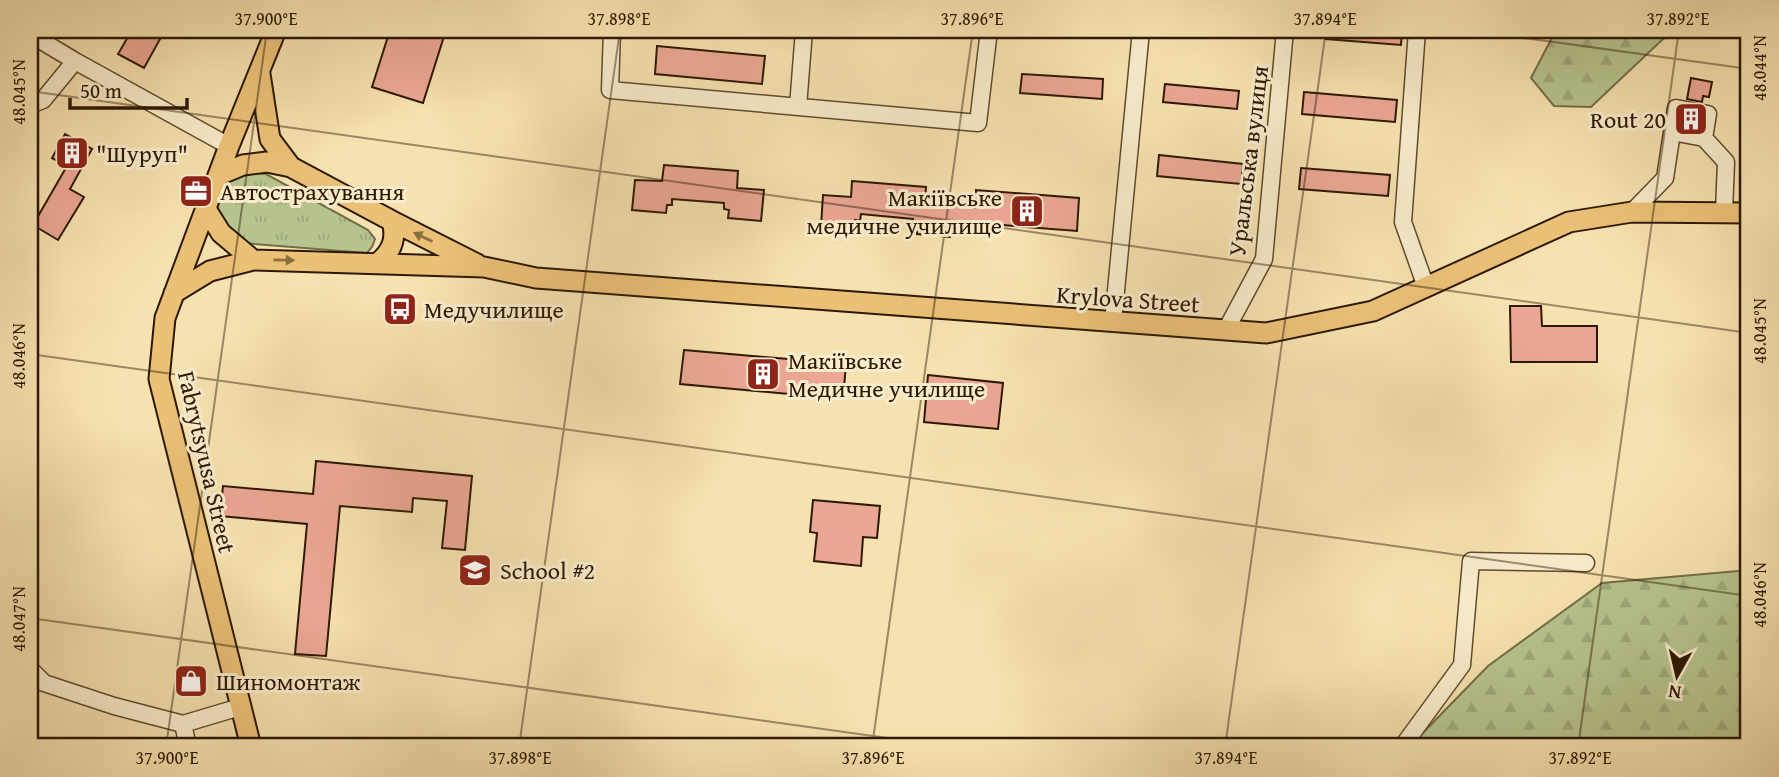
<svg xmlns="http://www.w3.org/2000/svg" width="1779" height="777" font-family="'Gentium Book Plus',serif">
	<style>
		.grass { fill: url(#grass-tufts); stroke: #726e48; stroke-width: 2 }
		.forest { fill: url(#forest-firs); stroke: #726e48; stroke-width: 2 }
		.building { fill: #eba794; stroke: #2d1901; stroke-width: 2 }
		.lines { fill: none; stroke-linecap: round; stroke-linejoin: round }
		.minor-casing { stroke: #5f4b2d; stroke-width: 19 }
		.major-casing { stroke: #2d1901; stroke-width: 23 }
		.minor { stroke: #f9eccc; stroke-width: 16 }
		.major { stroke: #ebc178; stroke-width: 19 }
		.rail-casing { stroke: #2d1901; stroke-width: 7 }
		.rail { stroke: #f9eccc; stroke-width: 4.5; stroke-dasharray: 13; stroke-linecap: butt }
		.oneway { fill: #8c6d3c }
		.ticks { fill: none; stroke: #2d1901; stroke-width: 2; stroke-opacity: 0.45 }
		.labels { text-anchor: middle; dominant-baseline: central; stroke-width: 6; stroke-linejoin: round; paint-order: stroke }
		.poi-label { font-size: 24px; fill: #2d1901; stroke: #f9eccc; text-anchor: start }
		.street-label { font-size: 24px; fill: #2d1901; stroke: #f9eccc }
		.neatline { fill: none; stroke: #2d1901; stroke-width: 2.5 }
		.ticks-label { font-size: 18px; text-anchor: middle; fill: #2d1901 }
	</style>
	<defs>
		<pattern id="grass-tufts" width="24" height="20" patternUnits="userSpaceOnUse" patternTransform="scale(1.75)"><rect width="24" height="20" fill="#b7c48f"/><path d="M3 7l-1-3M5 7V3M7 7l1-3M15 17l-1-3M17 17v-4M19 17l1-3" fill="none" stroke="#9ea87a"/></pattern>
		<pattern id="forest-firs" width="22" height="20" patternUnits="userSpaceOnUse" patternTransform="scale(1.75)"><rect width="22" height="20" fill="#b7c48f"/><path d="M5 1l3.5 6h-7zM16 11l3.5 6h-7z" fill="#9ea87a"/></pattern>
	</defs>
	<rect width="100%" height="100%" fill="#f6e2b0"/>
	<filter id="stains"><feTurbulence type="fractalNoise" baseFrequency=".00286" numOctaves="4"/><feColorMatrix values="0 0 0 0 .2 0 0 0 0 .09 0 0 0 0 .02 0 0 0 .5 -.17"/></filter>
	<radialGradient id="worn" r=".72"><stop offset=".6" stop-color="#630" stop-opacity="0"/><stop offset="1" stop-color="#630" stop-opacity=".3"/></radialGradient>
	<path class="grass" d="M 250,172 L 266,174 L 368,230 L 375,239 L 372,247 L 367,253 L 243,243 L 224,230 L 217,214 L 219,197 L 229,182 L 236,175 Z"/>
	<path class="forest" d="M 1556,30 L 1681,30 L 1663,39 L 1591,107 L 1554,106 L 1531,78 Z
		M 1749,570 L 1749,747 L 1411,747 L 1417,739 L 1488,666 L 1602,583 Z"/>
	<path class="building" d="M 132,30 L 165,30 L 144,68 L 118,54 Z
		M 390,30 L 446,30 L 423,103 L 372,87 Z
		M 1327,30 L 1402,30 L 1401,45 L 1326,39 Z
		M 657,46 L 765,56 L 762,84 L 655,74 Z
		M 1022,74 L 1103,79 L 1102,99 L 1020,93 Z
		M 1691,78 L 1712,82 L 1709,97 L 1703,96 L 1702,102 L 1687,99 Z
		M 1165,84 L 1239,91 L 1237,109 L 1163,102 Z
		M 1304,92 L 1397,100 L 1395,122 L 1302,114 Z
		M 65,134 L 92,149 L 70,189 L 84,197 L 58,240 L 33,225 L 67,166 L 52,158 Z
		M 1159,155 L 1243,164 L 1241,184 L 1157,176 Z
		M 664,165 L 738,171 L 737,188 L 764,190 L 761,221 L 728,218 L 729,210 L 724,209 L 724,203 L 672,199 L 672,205 L 667,205 L 666,213 L 632,210 L 635,180 L 662,181 Z
		M 1301,168 L 1390,175 L 1388,196 L 1299,189 Z
		M 852,181 L 926,187 L 925,203 L 975,208 L 976,190 L 1079,198 L 1077,231 L 951,221 L 950,237 L 917,234 L 917,225 L 912,225 L 913,219 L 861,214 L 860,221 L 855,220 L 855,229 L 821,226 L 823,195 L 851,197 Z
		M 1510,306 L 1541,306 L 1542,326 L 1597,326 L 1597,362 L 1511,362 Z
		M 684,350 L 846,364 L 843,399 L 680,384 Z
		M 928,375 L 1003,383 L 998,429 L 924,422 Z
		M 316,461 L 472,476 L 465,550 L 442,548 L 447,501 L 413,498 L 412,512 L 340,506 L 326,656 L 295,654 L 307,524 L 220,516 L 223,486 L 313,494 Z
		M 813,500 L 880,506 L 877,538 L 863,537 L 861,566 L 814,561 L 817,533 L 810,532 Z"/>
	<g class="lines">
		<g class="minor-casing">
			<path id="minor" d="M 612,30 L 610,90 L 978,123 L 989,30
				M 1417,30 L 1403,222 L 1426,287
				M 30,34 L 75,61 L 229,146
				M 30,105 L 43,100 L 75,61
				M 798,107 L 804,30
				M 1672,132 L 1676,108 L 1708,114 L 1704,138
				M 1632,212 L 1665,178 L 1672,132 L 1704,138 L 1726,162 L 1724,212
				M 1113,322 L 1141,30
				M 1226,330 L 1264,259 L 1285,30
				M 30,669 L 44,683 L 114,706 L 183,724
				M 188,747 L 183,724 L 240,707
				M 1402,747 L 1462,665 L 1471,561 L 1586,563"/>
		</g>
		<g class="major-casing">
			<path id="major" d="M 260,74 L 270,139 L 291,167
				M 219,175 L 243,165 L 267,162 L 291,167 L 392,221 L 477,264
				M 206,209 L 221,233 L 253,260
				M 379,262 C 392,251 397,239 392,221
				M 174,293 L 210,271 L 253,260 L 484,267 L 536,278 L 1266,333 L 1373,311 L 1569,222 L 1632,212 L 1749,213
				M 251,747 L 159,379 L 165,318 L 229,146 L 276,30"/>
		</g>
		<use href="#minor" class="minor"/>
		<use href="#major" class="major"/>
		<g class="rail-casing">
			<path id="rail" d="M 30,734 L 43,747"/>
		</g>
		<use href="#rail" class="rail"/>
	</g>
	<defs><path id="oneway-solid" d="M-6-.8H1V-3.2L6.5 0L1 3.2V.8H-6Z" transform="scale(1.75)"/></defs>
	<g class="oneway">
		<use href="#oneway-solid" transform="translate(423 237) rotate(-154)"/>
		<use href="#oneway-solid" transform="translate(284 260) rotate(1)"/>
	</g>
	<path class="ticks" d="M 1467,30 L 1749,69M 30,91 L 1749,333M 30,354 L 1749,596M 30,618 L 952,747M 166,747 L 267,30M 519,747 L 620,30M 872,747 L 973,30M 1225,747 L 1326,30M 1578,747 L 1679,30"/>
	<defs>
		<g id="building-square" transform="scale(1.75)"><rect x="-9" y="-9" width="18" height="18" rx="4" fill="#8f2418" stroke="#f9eccc"/><path d="M-4-6H4V6H1V3H-1V6H-4ZM-2.5-4.3h1.7v1.8h-1.7ZM.8-4.3h1.7v1.8H.8ZM-2.5-1h1.7V.8h-1.7ZM.8-1h1.7V.8H.8Z" fill="#fff"/></g>
		<g id="office-square" transform="scale(1.75)"><rect x="-9" y="-9" width="18" height="18" rx="4" fill="#8f2418" stroke="#f9eccc"/><path d="M-6-3h4V-5.5h4V-3h4V5H-6ZM-1-4.5V-3h2v-1.5ZM-6 0V1H6V0Z" fill="#fff"/></g>
		<g id="bus-square" transform="scale(1.75)"><rect x="-9" y="-9" width="18" height="18" rx="4" fill="#8f2418" stroke="#f9eccc"/><path d="M-5-6H5V4H4V6H2V4H-2V6H-4V4H-5ZM-3.5-4V0h7V-4ZM-3.5 1.2v1.5H-2V1.2ZM2 1.2v1.5H3.5V1.2Z" fill="#fff"/></g>
		<g id="school-square" transform="scale(1.75)"><rect x="-9" y="-9" width="18" height="18" rx="4" fill="#8f2418" stroke="#f9eccc"/><path d="M0-5L7-2L0 1L-7-2ZM-4 1L0 2.5L4 1V4Q0 6-4 4Z" fill="#fff"/></g>
		<g id="shop-square" transform="scale(1.75)"><rect x="-9" y="-9" width="18" height="18" rx="4" fill="#8f2418" stroke="#f9eccc"/><path d="M-5-2.5h2.3a2.7 3.5 0 0 1 5.4 0H5L5.5 6h-11ZM-1.5-2.5h3a1.5 2.3 0 0 0-3 0Z" fill="#fff"/></g>
	</defs>
	<g fill-rule="evenodd">
		<use href="#building-square" x="1691" y="119"/>
		<use href="#building-square" x="72" y="153"/>
		<use href="#office-square" x="196" y="191"/>
		<use href="#building-square" x="1027" y="211"/>
		<use href="#bus-square" x="400" y="309"/>
		<use href="#building-square" x="763" y="374"/>
		<use href="#school-square" x="475" y="570"/>
		<use href="#shop-square" x="191" y="681"/>
	</g>
	<g class="labels">
		<g class="poi-label">
			<text x="1666" y="119" text-anchor="end">Rout 20</text>
			<text x="96" y="153">"Шуруп"</text>
			<text x="220" y="191">Автострахування</text>
			<text x="1002" y="197" text-anchor="end">Макіївське<tspan x="1002" dy="28">медичне училище</tspan></text>
			<text x="424" y="309">Медучилище</text>
			<text x="788" y="360">Макіївське<tspan x="788" dy="28">Медичне училище</tspan></text>
			<text x="500" y="570">School #2</text>
			<text x="216" y="681">Шиномонтаж</text>
		</g>
		<g class="street-label">
			<text transform="translate(1248 161) rotate(-83)">Уральська вулиця</text>
			<text transform="translate(1128 299) rotate(4)">Krylova Street</text>
			<text transform="translate(207 462) rotate(77)">Fabrytsyusa Street</text>
		</g>
	</g>
	<rect width="1779" height="777" fill="none" stroke="#f6e2b0" stroke-width="77"/>
	<g transform="translate(1677 676) rotate(188)" stroke="#f9eccc" stroke-width="5" paint-order="stroke">
	<path d="M0-5L12 26L0 18L-12 26Z" fill="#2d1901"/>
	<text y="-10" font-size="19" font-weight="bold" text-anchor="middle" fill="#2d1901">N</text>
	</g>
	<path d="M70 98v10h117v-10" fill="none" stroke="#2d1901" stroke-width="3.5"/>
	<text x="80" y="98" font-size="21" fill="#2d1901" stroke="#f9eccc" stroke-width="5" paint-order="stroke">50 m</text>
	<rect x="38" y="38" width="1702" height="700" class="neatline"/>
	<g class="ticks-label">
		<text x="266" y="25">37.900°E</text>
		<text x="619" y="25">37.898°E</text>
		<text x="972" y="25">37.896°E</text>
		<text x="1325" y="25">37.894°E</text>
		<text x="1678" y="25">37.892°E</text>
		<text transform="translate(1760 68) rotate(-90)" y="6">48.044°N</text>
		<text transform="translate(19 92) rotate(-90)" y="6">48.045°N</text>
		<text transform="translate(1760 331) rotate(-90)" y="6">48.045°N</text>
		<text transform="translate(19 356) rotate(-90)" y="6">48.046°N</text>
		<text transform="translate(1760 595) rotate(-90)" y="6">48.046°N</text>
		<text transform="translate(19 619) rotate(-90)" y="6">48.047°N</text>
		<text x="167" y="764">37.900°E</text>
		<text x="520" y="764">37.898°E</text>
		<text x="873" y="764">37.896°E</text>
		<text x="1226" y="764">37.894°E</text>
		<text x="1580" y="764">37.892°E</text>
	</g>
	<rect width="100%" height="100%" filter="url(#stains)"/>
	<rect width="100%" height="100%" fill="url(#worn)"/>
</svg>
